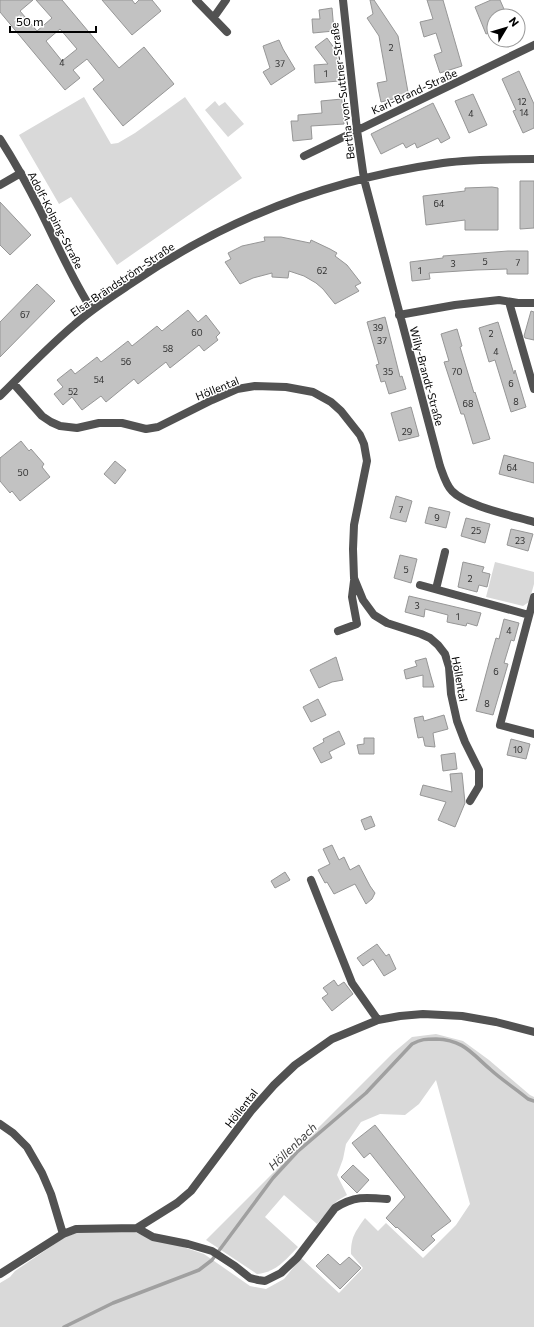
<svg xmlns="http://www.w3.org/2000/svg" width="534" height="1327" font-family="Commissioner,sans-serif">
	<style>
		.green { fill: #d9d9d9 }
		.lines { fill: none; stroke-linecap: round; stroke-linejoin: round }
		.stream { stroke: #a0a0a0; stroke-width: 3.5 }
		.building { fill: #c2c2c2; stroke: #969696; fill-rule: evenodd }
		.minor { stroke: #525252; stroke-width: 8 }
		.labels { text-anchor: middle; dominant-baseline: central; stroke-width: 3; stroke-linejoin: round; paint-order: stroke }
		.number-label { font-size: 9px; fill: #303030 }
		.street-label { font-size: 11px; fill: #000; stroke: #fff }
		.water-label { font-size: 12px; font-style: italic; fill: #414141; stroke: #fff }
	</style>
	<rect width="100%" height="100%" fill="#fff"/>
	<path class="green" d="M 84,97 L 111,144 L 118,143 L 135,133 L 185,97 L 242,178 L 117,265 L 71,197 L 59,204 L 19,135 Z
		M 215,101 L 219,106 L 225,102 L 244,124 L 228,137 L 205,110 Z
		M 495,562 L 534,572 L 534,584 L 529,602 L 523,606 L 486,597 Z
		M 436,1034 L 463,1041 L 489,1060 L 530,1095 L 534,1097 L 534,1327 L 0,1327 L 0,1283 L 10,1277 L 15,1271 L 65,1237 L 76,1233 L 87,1231 L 135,1232 L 149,1238 L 177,1245 L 204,1254 L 250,1286 L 266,1289 L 284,1279 L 301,1258 L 339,1293 L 363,1268 L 351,1254 C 351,1237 355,1232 365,1218 L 378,1231 L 386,1223 L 423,1258 L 456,1225 L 470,1204 L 436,1080 L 419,1104 L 405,1115 L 380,1114 L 361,1122 L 346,1144 L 343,1159 L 337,1175 L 347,1195 L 337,1201 L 317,1224 L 284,1195 L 265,1217 L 298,1247 C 285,1260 277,1272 257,1274 L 206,1240 L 393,1053 L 412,1037 Z"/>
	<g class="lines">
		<path class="stream" d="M 64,1327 L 113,1303 L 199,1270 L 212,1260 L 273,1178 L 297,1152 L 366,1093 L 412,1044 C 421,1039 426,1039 436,1039 C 464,1040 471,1053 491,1070 C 502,1080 516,1089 528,1099 L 534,1101"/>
	</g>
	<path class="building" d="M 0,0 L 33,0 L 20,11 L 37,31 L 52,18 L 36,0 L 62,0 L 119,68 L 144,47 L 174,84 L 123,126 L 93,89 L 104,80 L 87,59 L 73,70 L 80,78 L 65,90 L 0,12 ZM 60,29 L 77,49 L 62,61 L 46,41 Z
		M 102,0 L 132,0 L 135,4 L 139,0 L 152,0 L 161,11 L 132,35 Z
		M 370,0 L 374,0 L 398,36 L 408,92 L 393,99 L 381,102 L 377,83 L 387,81 L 379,36 L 367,18 L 373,14 Z
		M 427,0 L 443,0 L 462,66 L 440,73 L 434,55 L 442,52 L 436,33 L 424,37 L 420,22 L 433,19 Z
		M 491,0 L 500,0 L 507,16 L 494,16 L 494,31 L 486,34 L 475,7 Z
		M 332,8 L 334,31 L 313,33 L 312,19 L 320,19 L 319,10 Z
		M 327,38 L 337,52 L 339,81 L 315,83 L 314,65 L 328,64 L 315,47 Z
		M 279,40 L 283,49 L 295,69 L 271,85 L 263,72 L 270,68 L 263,46 Z
		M 519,71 L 534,104 L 534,128 L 523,133 L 513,111 L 516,110 L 502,79 Z
		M 473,94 L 487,125 L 469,133 L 455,101 Z
		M 342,99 L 344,124 L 311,126 L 312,139 L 293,141 L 291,121 L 298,121 L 298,115 L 322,113 L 321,101 Z
		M 433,103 L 450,138 L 441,143 L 438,138 L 417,148 L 415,143 L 406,148 L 403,143 L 381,154 L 371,134 Z
		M 520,181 L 534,181 L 534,228 L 520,229 Z
		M 492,187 L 498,188 L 498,230 L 465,230 L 465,220 L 426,225 L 423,196 L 465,191 L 465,188 Z
		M 0,202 L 31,235 L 10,255 L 0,245 Z
		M 264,237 L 281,237 L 310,243 L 311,240 L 330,249 L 337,253 L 335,256 L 347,265 L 361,283 L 355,286 L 359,291 L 335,304 L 323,289 L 316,283 L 304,276 L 289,271 L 288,278 L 272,277 L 272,273 L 253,278 L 240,284 L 225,262 L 231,259 L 228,253 L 242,246 L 265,241 Z
		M 508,251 L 528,251 L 528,274 L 507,274 L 507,269 L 476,270 L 429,273 L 430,279 L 412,281 L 410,262 L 443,258 L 443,256 Z
		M 37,284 L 55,301 L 0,357 L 0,322 Z
		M 188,310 L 198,322 L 206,315 L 220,333 L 216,337 L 218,340 L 204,351 L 199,345 L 170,368 L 166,362 L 138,384 L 134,379 L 106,402 L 101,396 L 82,410 L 72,397 L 63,405 L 54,394 L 63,387 L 57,380 L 71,369 L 75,374 L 97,357 L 101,362 L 128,341 L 132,346 L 157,326 L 162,331 Z
		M 531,311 L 534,312 L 534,340 L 525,338 L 524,336 Z
		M 385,317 L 400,377 L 402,376 L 406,389 L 389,394 L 385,381 L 381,382 L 376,365 L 379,364 L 367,322 Z
		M 498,322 L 514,374 L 515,370 L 526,407 L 511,412 L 495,360 L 489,362 L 479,328 Z
		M 457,329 L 462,346 L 460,347 L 474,393 L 475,392 L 490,439 L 473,444 L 464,414 L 461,414 L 444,362 L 449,361 L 441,334 Z
		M 411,407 L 419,436 L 399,441 L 391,413 Z
		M 21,441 L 29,451 L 31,449 L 44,464 L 42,467 L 50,477 L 20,501 L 12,491 L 10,493 L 0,481 L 0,458 Z
		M 504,455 L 534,463 L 534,483 L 499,474 Z
		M 115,461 L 126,470 L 115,484 L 104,474 Z
		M 396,496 L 412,501 L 406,522 L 390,518 Z
		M 429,507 L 450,512 L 446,528 L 425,523 Z
		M 466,518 L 490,524 L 485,543 L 461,536 Z
		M 511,529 L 533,534 L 528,551 L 507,545 Z
		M 400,555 L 417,559 L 411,583 L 394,578 Z
		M 463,562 L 484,567 L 482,572 L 490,574 L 487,587 L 479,585 L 477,592 L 458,587 Z
		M 409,596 L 481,613 L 477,626 L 467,623 L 466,626 L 447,622 L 448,615 L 425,609 L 424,617 L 405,612 Z
		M 504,619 L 519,623 L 514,641 L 511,640 L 504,663 L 508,664 L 493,715 L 476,711 L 490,659 L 496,638 L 499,639 Z
		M 336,657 L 343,680 L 332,682 L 319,688 L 310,670 Z
		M 426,658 L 430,673 L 434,687 L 423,687 L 423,675 L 406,679 L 404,670 L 417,666 L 415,661 Z
		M 318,699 L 326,715 L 311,722 L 303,707 Z
		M 444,715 L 448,729 L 433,733 L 435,747 L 425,746 L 423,737 L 418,738 L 414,718 L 423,716 L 424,721 Z
		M 339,731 L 345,744 L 329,752 L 332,758 L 321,763 L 313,748 L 324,742 L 323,739 Z
		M 364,738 L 374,738 L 374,754 L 359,754 L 357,745 L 364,744 Z
		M 511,739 L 530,744 L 526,759 L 507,755 Z
		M 455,753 L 457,769 L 443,771 L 441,755 Z
		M 462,773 L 465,803 L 455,827 L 438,820 L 446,802 L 420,795 L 423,785 L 452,792 L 450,774 Z
		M 371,816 L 375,826 L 365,830 L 361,820 Z
		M 332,845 L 339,860 L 344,857 L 350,870 L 359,865 L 370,886 L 375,893 L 372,899 L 366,904 L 355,884 L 334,894 L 327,882 L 325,883 L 318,870 L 330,864 L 323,849 Z
		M 285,872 L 290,880 L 275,888 L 271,881 Z
		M 377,944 L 386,956 L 389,954 L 396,969 L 384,976 L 373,959 L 363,966 L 357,958 Z
		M 334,980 L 338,986 L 344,982 L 353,994 L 332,1011 L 322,998 L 328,994 L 323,988 Z
		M 375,1125 L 451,1221 L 431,1236 L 435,1240 L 423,1251 L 397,1227 L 396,1228 L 386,1218 L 405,1197 L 370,1153 L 364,1158 L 352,1143 Z
		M 353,1165 L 369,1180 L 357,1193 L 341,1177 Z
		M 328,1254 L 340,1265 L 349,1257 L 361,1268 L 340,1289 L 316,1266 Z"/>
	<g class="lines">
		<path class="minor" d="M 196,0 L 227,32
			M 343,0 L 357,130 L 364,179 L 440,466 C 443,474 446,485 452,491 C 466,506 514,516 534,522
			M 214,17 L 226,0
			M 0,139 C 15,162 28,186 40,210 C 57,244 72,279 92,310
			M 304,156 L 534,45
			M 0,185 L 21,173
			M 509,302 L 534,389
			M 399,315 L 455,305 L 499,300 L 518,303 L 534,303
			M 13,383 L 42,416 L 51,422 L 60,426 L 77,428 L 99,423 L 122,423 L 146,429 L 158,427 L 212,400 L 237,389 L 255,386 L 286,387 L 313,392 L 331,402 L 341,411 L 360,435 L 364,444 L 367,461 L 354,525 L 353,549 L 354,578 L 363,600 L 374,615 L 387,623 L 421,634 L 430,638 L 438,645 L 445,654 L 449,667 L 451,694 L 457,721 L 465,742 L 479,770 L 479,786 L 470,801
			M 0,396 C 24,372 48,347 74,325 C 93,308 114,295 135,281 C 229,217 331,179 443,163 C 473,159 504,159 534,159
			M 420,585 L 529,615
			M 436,589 L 445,552
			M 534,597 L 500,725 L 534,734
			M 338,631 L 357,624 L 352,597 L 354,581
			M 311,880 L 352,983 L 378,1020
			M 0,1124 L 13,1133 L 27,1147 L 42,1173 L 51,1194 L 63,1234
			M 137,1228 L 177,1203 L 191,1191 L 251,1111 L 274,1085 L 295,1065 L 332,1039 L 378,1020 L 400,1016 L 423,1014 L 462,1016 L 496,1022 L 534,1032
			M 0,1274 L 63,1234 L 76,1229 L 137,1228 L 153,1237 L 188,1244 L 212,1251 L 235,1266 L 250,1278 L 258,1280 L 265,1281 L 281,1273 L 297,1258 L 335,1208 C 354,1196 365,1197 387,1199"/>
	</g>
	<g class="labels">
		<g class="number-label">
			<text x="391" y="47">2</text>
			<text x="62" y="62">4</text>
			<text x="280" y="63">37</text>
			<text x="326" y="73">1</text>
			<text x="522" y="101">12</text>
			<text x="524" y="112">14</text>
			<text x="471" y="113">4</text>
			<text x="439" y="203">64</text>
			<text x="485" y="261">5</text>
			<text x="518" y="262">7</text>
			<text x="453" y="263">3</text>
			<text x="322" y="270">62</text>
			<text x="420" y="270">1</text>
			<text x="25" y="314">67</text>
			<text x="378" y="327">39</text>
			<text x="197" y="332">60</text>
			<text x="491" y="333">2</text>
			<text x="382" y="340">37</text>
			<text x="168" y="348">58</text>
			<text x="496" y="351">4</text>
			<text x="126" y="361">56</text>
			<text x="388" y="371">35</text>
			<text x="457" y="371">70</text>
			<text x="99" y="379">54</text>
			<text x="511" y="383">6</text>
			<text x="73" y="391">52</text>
			<text x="516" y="401">8</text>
			<text x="468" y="403">68</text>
			<text x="407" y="431">29</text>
			<text x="512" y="467">64</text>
			<text x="23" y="472">50</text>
			<text x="401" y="509">7</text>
			<text x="437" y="517">9</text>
			<text x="476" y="530">25</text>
			<text x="520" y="540">23</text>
			<text x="406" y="569">5</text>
			<text x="470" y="578">2</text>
			<text x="417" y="605">3</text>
			<text x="458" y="616">1</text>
			<text x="509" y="630">4</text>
			<text x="496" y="671">6</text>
			<text x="487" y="703">8</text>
			<text x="518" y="749">10</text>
		</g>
		<g class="street-label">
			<text transform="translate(342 91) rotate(-97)">Bertha-von-Suttner-Straße</text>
			<text transform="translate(414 91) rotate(-25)">Karl-Brand-Straße</text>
			<text transform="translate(56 220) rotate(63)">Adolf-Kolping-Straße</text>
			<text transform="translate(122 279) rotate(-34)">Elsa-Brändström-Straße</text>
			<text transform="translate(427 376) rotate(75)">Willy-Brandt-Straße</text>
			<text transform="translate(217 388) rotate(-22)">Höllental</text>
			<text transform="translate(460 679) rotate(80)">Höllental</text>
			<text transform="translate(241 1108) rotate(-52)">Höllental</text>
		</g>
		<g class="water-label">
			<text transform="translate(292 1146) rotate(-44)">Höllenbach</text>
		</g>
	</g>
	<g transform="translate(506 28) rotate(52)"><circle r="19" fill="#ffffff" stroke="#999999"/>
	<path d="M0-3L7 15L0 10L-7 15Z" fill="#000000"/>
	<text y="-6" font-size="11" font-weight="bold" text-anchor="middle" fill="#000000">N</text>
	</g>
	<path d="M10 26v6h86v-6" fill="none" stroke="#000000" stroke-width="2"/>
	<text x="16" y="26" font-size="12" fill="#000000" stroke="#ffffff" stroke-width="3" paint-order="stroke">50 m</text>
</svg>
